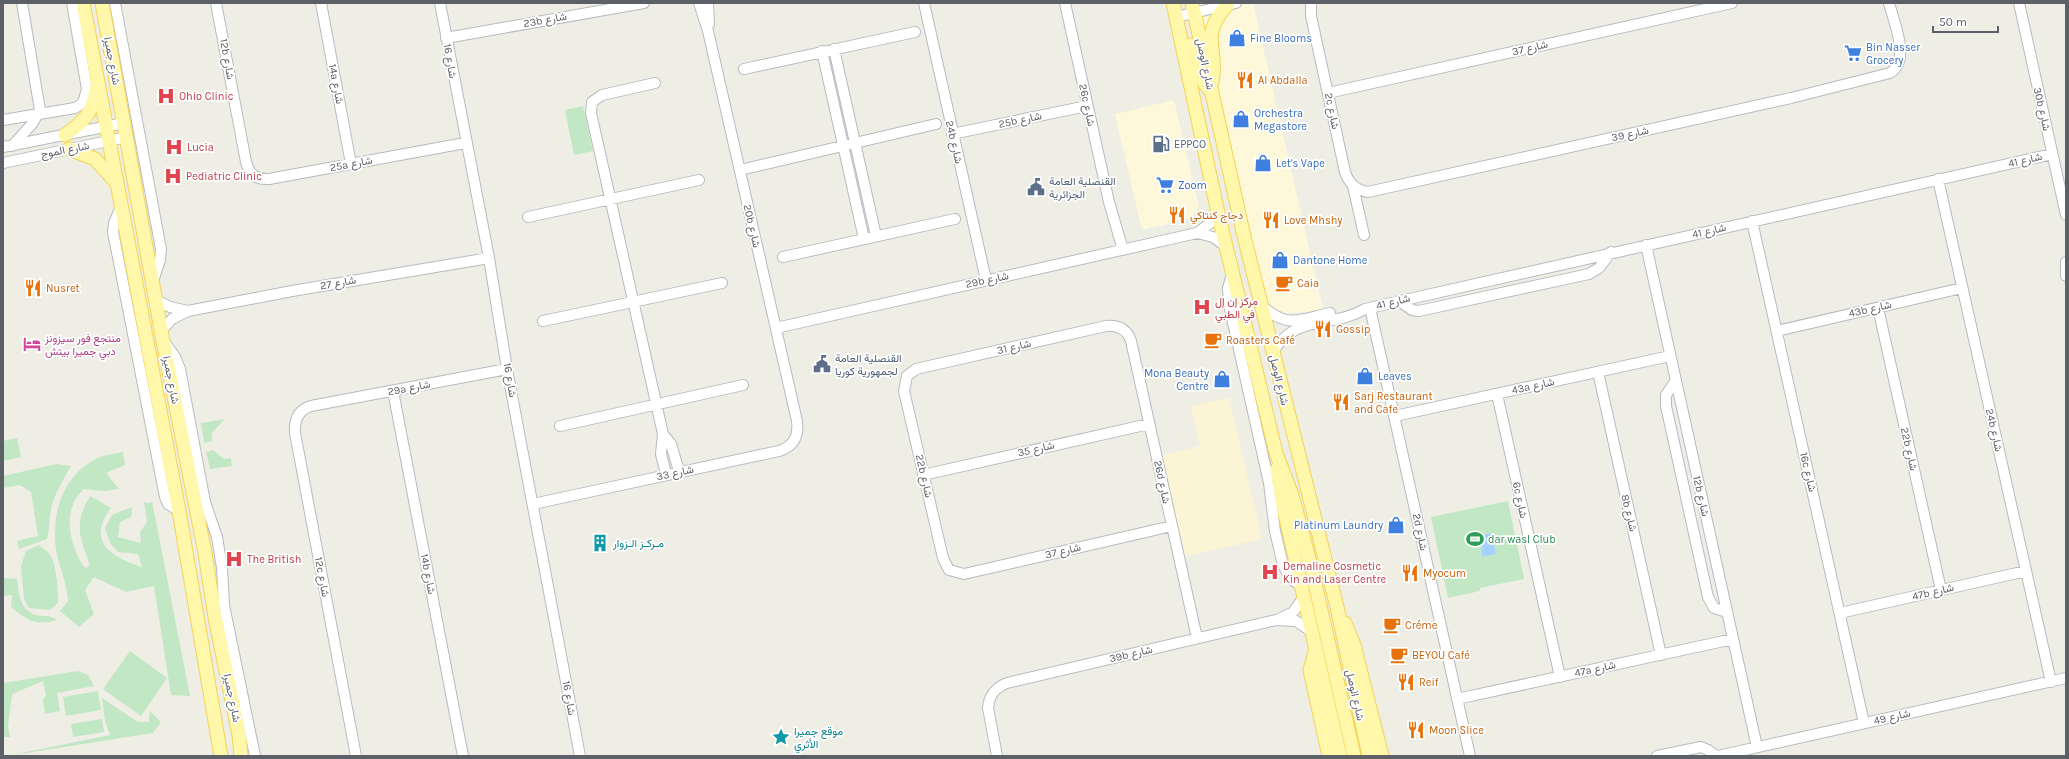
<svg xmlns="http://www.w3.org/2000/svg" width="2069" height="759" font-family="Karla,Vazirmatn,sans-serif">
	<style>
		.commercial { fill: #fef8db }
		.green { fill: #c1e7c4 }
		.sand { fill: #fbf4d5 }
		.water { fill: #a5d2ff }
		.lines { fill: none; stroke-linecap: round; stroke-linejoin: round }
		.minor-casing { stroke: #b7babf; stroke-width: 12 }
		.major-casing { stroke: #f3d35a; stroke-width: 15 }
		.minor { stroke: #fff; stroke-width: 10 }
		.major { stroke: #fff7aa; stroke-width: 13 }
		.labels { text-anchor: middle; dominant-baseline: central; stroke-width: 3.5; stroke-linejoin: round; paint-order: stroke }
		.street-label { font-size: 11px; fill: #5d6066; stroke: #fff }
		.shop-label { font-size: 11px; fill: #366cbe; stroke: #fff; text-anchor: start }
		.food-label { font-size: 11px; fill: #c56008; stroke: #fff; text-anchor: start }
		.health-label { font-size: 11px; fill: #be3a42; stroke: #fff; text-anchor: start }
		.service-label { font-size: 11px; fill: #4e5e75; stroke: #fff; text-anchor: start }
		.hotel-label { font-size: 11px; fill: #b23c85; stroke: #fff; text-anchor: start }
		.leisure-label { font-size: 11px; fill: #27864d; stroke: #fff; text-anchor: start }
		.culture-label { font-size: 11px; fill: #0d838f; stroke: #fff; text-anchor: start }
	</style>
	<rect width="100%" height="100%" fill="#efeee5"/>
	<path class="commercial" d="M 1199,3 L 1253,3 L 1323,310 L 1274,315 L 1261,312 L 1206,49 Z
		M 1174,100 L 1199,207 L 1191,218 L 1142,230 L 1115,114 Z"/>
	<path class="green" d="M 583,106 L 593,151 L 574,155 L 565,110 Z
		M 225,419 L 212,433 L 212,441 L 204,443 L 201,423 Z
		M 17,438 L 21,457 L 3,461 L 3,441 Z
		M 213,450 L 224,459 L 231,458 L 232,466 L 210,469 L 206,452 Z
		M 123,452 L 125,465 L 106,473 L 119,489 L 105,491 L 83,489 C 80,494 74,499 73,505 C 65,525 73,552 85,568 L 90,566 C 80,537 73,524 90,496 L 111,508 C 86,541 111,557 142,567 L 138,554 L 118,552 L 110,543 L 105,528 L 112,515 L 132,507 L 131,517 L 120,522 L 118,537 L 141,543 L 140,532 L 147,522 L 144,502 L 150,503 L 152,501 L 190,696 L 171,695 L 154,586 L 126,592 L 94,577 L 85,590 L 94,614 L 79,627 L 60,611 L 68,601 C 67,580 55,559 55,538 C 54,506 65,476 94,460 C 102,455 114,454 123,452 Z
		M 56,464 L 71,466 C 64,479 56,491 52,505 C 49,517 50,528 47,539 L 19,549 L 17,541 L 38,536 L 31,492 L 20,485 L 3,488 L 3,476 Z
		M 1508,501 L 1524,579 L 1480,588 L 1480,591 L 1448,598 L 1431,517 Z
		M 39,545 C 42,548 49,552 51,556 C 56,565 59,593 58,603 L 50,610 L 29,608 L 24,599 L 21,566 L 26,551 Z
		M 5,578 L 17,579 C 19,592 19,607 33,614 C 41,618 48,613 57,620 C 36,626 28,621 11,607 L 12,595 L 3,596 L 3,580 Z
		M 130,651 L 167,678 L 141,716 L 103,689 Z
		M 78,671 L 88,675 L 94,686 L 57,693 L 60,711 L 45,714 L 43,700 L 46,696 L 43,681 L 12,694 L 8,726 L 10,737 L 3,737 L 3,683 Z
		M 98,691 L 101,710 L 66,716 L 63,697 Z
		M 102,698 L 138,722 L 149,722 L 150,711 L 161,722 L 153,733 L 7,756 L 110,735 L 105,721 Z
		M 102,719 L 104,732 L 73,737 L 71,724 Z"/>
	<path class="sand" d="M 1229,398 L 1262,539 L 1182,557 L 1159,456 L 1200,446 L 1191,406 Z"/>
	<path class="water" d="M 1492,533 L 1496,554 L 1482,557 L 1482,546 L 1479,544 L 1478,536 Z"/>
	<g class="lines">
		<g class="minor-casing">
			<path id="minor" d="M 115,3 L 161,249 L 160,260 L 153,281
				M 216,3 L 246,162 C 249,174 256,180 269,179 L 465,143
				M 321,3 L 351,164
				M 440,3 L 489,258 L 507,369 L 580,756
				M 708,3 L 709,24
				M 924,3 L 986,280
				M 1065,3 L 1109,202 L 1123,250
				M 1311,3 L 1311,16 L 1345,172 C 1349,184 1356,190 1368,192 L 1791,98 L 1890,73 C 1911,60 1894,23 1889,3
				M 2019,3 L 2066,215
				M 1176,17 L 1236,3
				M 446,38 L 644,3
				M 834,49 L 876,236
				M 822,51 L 864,239
				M 744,69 L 915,32
				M 655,83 L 602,95 L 592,102 L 591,113 L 663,434 L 671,444 L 679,471
				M 1328,93 L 1732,3
				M 3,120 L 75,108 L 83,103 L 87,89 L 72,3
				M 952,134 L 1087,106
				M 12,146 L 32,124 L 40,110 L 22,3
				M 3,147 L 124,123
				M 3,163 L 127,137
				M 740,170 L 936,124
				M 1938,179 L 2051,682
				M 1353,186 L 1364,235
				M 121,207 L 114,223 L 113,232 L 165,497 L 168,504 L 179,511
				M 528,217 L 699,180
				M 1752,221 L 1864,723
				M 1197,233 L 1213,237 L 1227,247
				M 1646,245 L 1757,747
				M 783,257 L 955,219
				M 2066,262 L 2066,276
				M 1232,274 L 1228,288 L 1229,305 L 1269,483 L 1275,531 L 1283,565 L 1291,579 L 1301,586
				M 156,300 L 170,307 L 188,311
				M 1399,301 L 1412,310 L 1419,311 L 1589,274 L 1599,268 L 1611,252
				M 1261,305 C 1288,329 1298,320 1330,313
				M 1370,308 L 1470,756
				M 1878,308 L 1941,590
				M 543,321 L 722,283
				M 776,328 L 1197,233 L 1209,224 L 1218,213
				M 162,330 L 172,319 L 188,311 L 292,291 L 489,258
				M 1777,331 L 1962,288
				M 165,343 L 175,357 L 180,369 L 205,502 L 217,537 L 222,568 L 224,605 L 255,756
				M 1272,353 C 1297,312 1331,329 1365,309 L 2052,154
				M 1598,372 L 1661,655
				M 1676,380 L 1666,395 L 1666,406 L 1708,597 L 1714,608 L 1727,612
				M 393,391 L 463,756
				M 1497,394 L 1560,677
				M 1395,416 L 1670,356
				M 560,426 L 743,385
				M 663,434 L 661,454 L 666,474
				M 923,475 L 1149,424
				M 533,504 L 779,451 C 794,446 799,436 797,421 L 708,31 L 699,3
				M 1172,526 L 964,574 L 949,570 L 943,558 L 904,391 L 907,376 L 916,369 L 1106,326 C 1118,325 1127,329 1131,341 L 1197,638
				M 1840,613 L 2026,571
				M 1279,619 L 1293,612 L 1304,597
				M 1457,699 L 1733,639
				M 356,756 L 295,433 C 294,420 298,410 311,406 L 507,369
				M 997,756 L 988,708 C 989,695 995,688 1007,683 L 1276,620 L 1296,621 L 1311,631
				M 1657,756 L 1701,747 L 1708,750 L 1716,756
				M 1718,756 L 2066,678"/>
		</g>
		<g class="major-casing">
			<path id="major" d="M 83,3 L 179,511 L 221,756
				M 102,3 L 163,341 L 205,553 L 215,617 L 239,735 L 241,756
				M 1173,3 L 1218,213 L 1276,453 L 1292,495 L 1311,566 L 1354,756
				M 1192,3 L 1243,232 L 1337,607 L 1369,756
				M 1190,45 L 1197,74 L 1209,89
				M 1212,82 C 1219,46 1198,39 1227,5
				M 65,135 C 86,120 93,112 97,86
				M 69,149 L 95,159 L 115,181
				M 1277,469 L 1281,496 L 1340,756
				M 1345,623 L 1354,645 L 1382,756
				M 1316,649 L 1310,670 L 1329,756"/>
		</g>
		<use href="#minor" class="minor"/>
		<use href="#major" class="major"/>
	</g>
	<defs>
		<g id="shop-bare" transform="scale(1.38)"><path d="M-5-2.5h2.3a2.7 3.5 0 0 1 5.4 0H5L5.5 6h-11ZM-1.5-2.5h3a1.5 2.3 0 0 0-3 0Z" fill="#3f7fe0" stroke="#fff" stroke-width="2.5" paint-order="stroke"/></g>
		<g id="supermarket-bare" transform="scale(1.38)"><path d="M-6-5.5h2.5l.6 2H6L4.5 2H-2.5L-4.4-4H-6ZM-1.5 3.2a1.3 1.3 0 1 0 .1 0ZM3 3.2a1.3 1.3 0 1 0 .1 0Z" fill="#3f7fe0" stroke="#fff" stroke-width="2.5" paint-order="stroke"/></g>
		<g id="restaurant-bare" transform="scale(1.38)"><path d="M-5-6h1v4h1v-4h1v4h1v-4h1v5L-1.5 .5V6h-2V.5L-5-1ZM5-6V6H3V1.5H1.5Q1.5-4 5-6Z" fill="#e8710a" stroke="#fff" stroke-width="2.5" paint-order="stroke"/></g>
		<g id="hospital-bare" transform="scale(1.38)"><path d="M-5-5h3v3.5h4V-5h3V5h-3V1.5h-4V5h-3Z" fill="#e0444e" stroke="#fff" stroke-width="2.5" paint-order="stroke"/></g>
		<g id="fuel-bare" transform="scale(1.38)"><path d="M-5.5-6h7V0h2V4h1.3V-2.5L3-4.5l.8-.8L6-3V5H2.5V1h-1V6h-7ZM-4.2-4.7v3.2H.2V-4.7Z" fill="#5c6f8a" stroke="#fff" stroke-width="2.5" paint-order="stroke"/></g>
		<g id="civic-bare" transform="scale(1.38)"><path d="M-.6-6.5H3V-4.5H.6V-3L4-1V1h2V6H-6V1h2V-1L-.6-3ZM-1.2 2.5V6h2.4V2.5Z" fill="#5c6f8a" stroke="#fff" stroke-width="2.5" paint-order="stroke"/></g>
		<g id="cafe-bare" transform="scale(1.38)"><path d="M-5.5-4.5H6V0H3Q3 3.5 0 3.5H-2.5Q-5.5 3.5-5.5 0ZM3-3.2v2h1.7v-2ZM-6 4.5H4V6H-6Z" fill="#e8710a" stroke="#fff" stroke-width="2.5" paint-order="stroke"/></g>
		<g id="hotel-bare" transform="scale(1.38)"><path d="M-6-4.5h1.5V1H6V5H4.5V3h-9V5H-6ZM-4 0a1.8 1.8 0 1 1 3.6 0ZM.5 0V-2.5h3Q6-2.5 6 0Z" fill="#d1479c" stroke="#fff" stroke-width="2.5" paint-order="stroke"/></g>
		<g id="stadium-bare" transform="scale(1.38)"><path d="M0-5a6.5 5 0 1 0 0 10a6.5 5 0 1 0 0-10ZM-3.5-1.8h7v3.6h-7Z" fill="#2e9e5b" stroke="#fff" stroke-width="2.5" paint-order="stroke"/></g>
		<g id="building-bare" transform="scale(1.38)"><path d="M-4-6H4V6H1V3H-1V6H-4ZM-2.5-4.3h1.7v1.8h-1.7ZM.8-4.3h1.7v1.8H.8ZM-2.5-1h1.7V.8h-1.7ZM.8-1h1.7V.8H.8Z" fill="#0f9aa8" stroke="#fff" stroke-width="2.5" paint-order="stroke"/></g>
		<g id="sight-bare" transform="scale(1.38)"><path d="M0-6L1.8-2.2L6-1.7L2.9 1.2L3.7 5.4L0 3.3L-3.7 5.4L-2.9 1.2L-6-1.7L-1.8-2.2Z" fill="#0f9aa8" stroke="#fff" stroke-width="2.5" paint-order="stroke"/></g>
	</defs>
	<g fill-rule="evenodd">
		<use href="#shop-bare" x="1237" y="38"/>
		<use href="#supermarket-bare" x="1853" y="53"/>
		<use href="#restaurant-bare" x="1245" y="80"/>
		<use href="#hospital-bare" x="166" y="96"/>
		<use href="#shop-bare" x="1241" y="119"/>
		<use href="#fuel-bare" x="1161" y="144"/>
		<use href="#hospital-bare" x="174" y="147"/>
		<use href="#shop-bare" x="1263" y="163"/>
		<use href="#hospital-bare" x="173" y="176"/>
		<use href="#supermarket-bare" x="1165" y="185"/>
		<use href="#civic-bare" x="1036" y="187"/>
		<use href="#restaurant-bare" x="1177" y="215"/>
		<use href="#restaurant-bare" x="1271" y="220"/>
		<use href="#shop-bare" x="1280" y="260"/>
		<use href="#cafe-bare" x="1284" y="283"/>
		<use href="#restaurant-bare" x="33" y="288"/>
		<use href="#hospital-bare" x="1202" y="307"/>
		<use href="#restaurant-bare" x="1323" y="329"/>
		<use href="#cafe-bare" x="1213" y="340"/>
		<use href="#hotel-bare" x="32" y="344"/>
		<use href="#civic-bare" x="822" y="364"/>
		<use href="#shop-bare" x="1365" y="376"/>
		<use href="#shop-bare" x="1222" y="379"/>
		<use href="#restaurant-bare" x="1341" y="402"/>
		<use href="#shop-bare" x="1396" y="525"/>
		<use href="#stadium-bare" x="1475" y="539"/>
		<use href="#building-bare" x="600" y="543"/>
		<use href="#hospital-bare" x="234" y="559"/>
		<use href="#hospital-bare" x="1270" y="572"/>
		<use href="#restaurant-bare" x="1410" y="573"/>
		<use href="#cafe-bare" x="1392" y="625"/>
		<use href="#cafe-bare" x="1399" y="655"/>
		<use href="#restaurant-bare" x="1406" y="682"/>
		<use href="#restaurant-bare" x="1416" y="730"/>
		<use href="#sight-bare" x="781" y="737"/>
	</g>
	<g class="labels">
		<g class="street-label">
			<text transform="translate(545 20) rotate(-10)">23b شارع</text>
			<text transform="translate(1530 48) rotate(-13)">شارع 37</text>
			<text transform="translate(227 59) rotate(80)">12b شارع</text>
			<text transform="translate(112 61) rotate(79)">شارع جميرا</text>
			<text transform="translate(450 61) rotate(80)">شارع 16</text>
			<text transform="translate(1205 64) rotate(78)">شارع الوصل</text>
			<text transform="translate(336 84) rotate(79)">14a شارع</text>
			<text transform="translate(1087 105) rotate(78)">26c شارع</text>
			<text transform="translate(2042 109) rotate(77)">30b شارع</text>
			<text transform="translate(1332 111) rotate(78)">2c شارع</text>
			<text transform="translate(1020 120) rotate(-12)">25b شارع</text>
			<text transform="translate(1630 134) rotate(-12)">شارع 39</text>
			<text transform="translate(954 142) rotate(77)">24b شارع</text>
			<text transform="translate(65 150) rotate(-11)">شارع الموج</text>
			<text transform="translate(2025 160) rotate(-13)">شارع 41</text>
			<text transform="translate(351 164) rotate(-11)">25a شارع</text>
			<text transform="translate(752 226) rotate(77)">20b شارع</text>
			<text transform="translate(1709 231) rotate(-13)">شارع 41</text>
			<text transform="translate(987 280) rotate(-12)">29b شارع</text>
			<text transform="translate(338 283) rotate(-10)">شارع 27</text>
			<text transform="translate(1393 302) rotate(-14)">شارع 41</text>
			<text transform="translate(1870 309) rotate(-13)">43b شارع</text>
			<text transform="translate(1014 347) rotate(-13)">شارع 31</text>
			<text transform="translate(171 380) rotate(79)">شارع جميرا</text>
			<text transform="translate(510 380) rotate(80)">شارع 16</text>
			<text transform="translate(1279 380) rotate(76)">شارع الوصل</text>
			<text transform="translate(1533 386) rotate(-12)">43a شارع</text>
			<text transform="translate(409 388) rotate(-11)">29a شارع</text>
			<text transform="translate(1994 430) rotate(77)">24b شارع</text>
			<text transform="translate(1036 449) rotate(-13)">شارع 35</text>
			<text transform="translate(1909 449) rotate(77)">22b شارع</text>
			<text transform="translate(1808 472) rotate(77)">16c شارع</text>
			<text transform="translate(675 473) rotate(-12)">شارع 33</text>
			<text transform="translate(924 476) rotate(77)">22b شارع</text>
			<text transform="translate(1162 482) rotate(78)">26d شارع</text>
			<text transform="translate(1701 496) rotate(77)">12b شارع</text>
			<text transform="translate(1520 500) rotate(78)">6c شارع</text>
			<text transform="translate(1629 513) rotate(77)">8b شارع</text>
			<text transform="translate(1420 532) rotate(78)">2d شارع</text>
			<text transform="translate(1063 551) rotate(-13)">شارع 37</text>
			<text transform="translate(428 574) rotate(79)">14b شارع</text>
			<text transform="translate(322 577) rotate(79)">12c شارع</text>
			<text transform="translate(1933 592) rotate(-13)">47b شارع</text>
			<text transform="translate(1131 654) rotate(-13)">39b شارع</text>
			<text transform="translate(1595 669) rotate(-12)">47a شارع</text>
			<text transform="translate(1355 695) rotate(77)">شارع الوصل</text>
			<text transform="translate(232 698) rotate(78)">شارع جميرا</text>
			<text transform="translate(569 698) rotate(80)">شارع 16</text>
			<text transform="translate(1892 717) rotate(-13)">شارع 49</text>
		</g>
		<g class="shop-label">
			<text x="1250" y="38">Fine Blooms</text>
			<text x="1866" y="47">Bin Nasser<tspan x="1866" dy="13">Grocery</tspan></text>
			<text x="1254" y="113">Orchestra<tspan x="1254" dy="13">Megastore</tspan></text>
			<text x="1276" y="163">Let's Vape</text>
			<text x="1178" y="185">Zoom</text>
			<text x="1293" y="260">Dantone Home</text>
			<text x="1209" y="373" text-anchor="end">Mona Beauty<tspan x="1209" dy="13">Centre</tspan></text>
			<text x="1378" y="376">Leaves</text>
			<text x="1383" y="525" text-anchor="end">Platinum Laundry</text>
		</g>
		<g class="food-label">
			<text x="1258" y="80">Al Abdalla</text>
			<text x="1190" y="215">دجاج كنتاكي</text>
			<text x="1284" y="220">Love Mhshy</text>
			<text x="1297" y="283">Caia</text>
			<text x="46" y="288">Nusret</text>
			<text x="1336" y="329">Gossip</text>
			<text x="1226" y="340">Roasters Café</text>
			<text x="1354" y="396">Sarj Restaurant<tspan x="1354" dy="13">and Cafe</tspan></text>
			<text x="1423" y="573">Myocum</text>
			<text x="1405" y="625">Créme</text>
			<text x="1412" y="655">BEYOU Café</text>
			<text x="1419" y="682">Reif</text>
			<text x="1429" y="730">Moon Slice</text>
		</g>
		<g class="health-label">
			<text x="179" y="96">Ohio Clinic</text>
			<text x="187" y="147">Lucia</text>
			<text x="186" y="176">Pediatric Clinic</text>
			<text x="1215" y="301">مركز إن إل<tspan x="1215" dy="13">في الطبي</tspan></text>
			<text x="247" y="559">The British</text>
			<text x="1283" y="566">Demaline Cosmetic<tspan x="1283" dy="13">Kin and Laser Centre</tspan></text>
		</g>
		<g class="service-label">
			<text x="1174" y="144">EPPCO</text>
			<text x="1049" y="181">القنصلية العامة<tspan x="1049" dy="13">الجزائرية</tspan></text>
			<text x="835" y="358">القنصلية العامة<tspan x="835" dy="13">لجمهورية كوريا</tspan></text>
		</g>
		<g class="hotel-label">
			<text x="45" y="338">منتجع فور سيزونز<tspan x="45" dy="13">دبي جميرا بيتش</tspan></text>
		</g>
		<g class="leisure-label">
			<text x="1488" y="539">dar wasl Club</text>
		</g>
		<g class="culture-label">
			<text x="613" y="543">مـركـز الـزوار</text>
			<text x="794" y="731">موقع جميرا<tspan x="794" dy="13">الأثري</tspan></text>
		</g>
	</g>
	<rect width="2069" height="759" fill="none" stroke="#5d6066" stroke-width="8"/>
	<path d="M1933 26v6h65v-6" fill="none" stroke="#5d6066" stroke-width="2"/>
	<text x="1939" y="26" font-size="12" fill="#5d6066" stroke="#ffffff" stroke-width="3" paint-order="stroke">50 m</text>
</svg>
